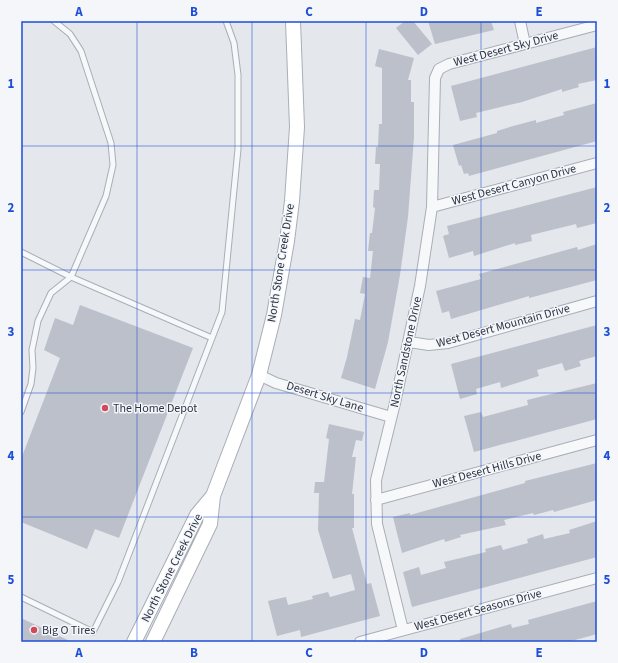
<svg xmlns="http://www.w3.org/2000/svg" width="618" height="663" font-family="'Source Sans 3',sans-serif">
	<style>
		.building { fill: #bbc0ca }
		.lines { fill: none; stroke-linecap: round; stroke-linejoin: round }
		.lane-casing { stroke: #a9aeb7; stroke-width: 7 }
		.street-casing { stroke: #a9aeb7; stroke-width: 12 }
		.secondary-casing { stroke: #a9aeb7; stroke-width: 16 }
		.lane { stroke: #f7f8fa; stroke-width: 5 }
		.street { stroke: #f7f8fa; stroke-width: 10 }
		.secondary { stroke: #fff; stroke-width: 14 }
		.grid { fill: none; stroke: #1d4ed8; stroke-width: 1; stroke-opacity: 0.55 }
		.poi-dot { fill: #d1495b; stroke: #f4f6f9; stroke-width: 1.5 }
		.labels { text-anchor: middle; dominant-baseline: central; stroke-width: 3; stroke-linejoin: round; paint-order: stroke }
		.street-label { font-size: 12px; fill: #2b3445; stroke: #f4f6f9 }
		.poi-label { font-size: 12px; fill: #2b3445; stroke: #f4f6f9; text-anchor: start }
		.neatline { fill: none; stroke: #1d4ed8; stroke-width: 1.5 }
		.grid-label { font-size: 13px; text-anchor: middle; font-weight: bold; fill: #1d4ed8 }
	</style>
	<rect width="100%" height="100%" fill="#e4e7ec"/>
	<path class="building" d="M 405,21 L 413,21 L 432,44 L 418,55 L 396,28 Z
		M 428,21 L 491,21 L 494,30 L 435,44 Z
		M 597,47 L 597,80 L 578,84 L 579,87 L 562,92 L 562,89 L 522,102 L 476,113 L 477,117 L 460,121 L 451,86 Z
		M 379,49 L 414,58 L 408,80 L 411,80 L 411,102 L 414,102 L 414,137 L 408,217 L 400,275 L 388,342 L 375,389 L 341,378 L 347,357 L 355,319 L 360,320 L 365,294 L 360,293 L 363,277 L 370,278 L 373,251 L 368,251 L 370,233 L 372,233 L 375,208 L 373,207 L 374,190 L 379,190 L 380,164 L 375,164 L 376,147 L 378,147 L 379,124 L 382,124 L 382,68 L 375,66 Z
		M 597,103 L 597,141 L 469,176 L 468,173 L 464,174 L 461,165 L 459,166 L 453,145 L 497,133 L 497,131 L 513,126 L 536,120 L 536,123 L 564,115 L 563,112 Z
		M 597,187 L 597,223 L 577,228 L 576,224 L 531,235 L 532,241 L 515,245 L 515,243 L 474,256 L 473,251 L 449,258 L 443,236 L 449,234 L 447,226 Z
		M 597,244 L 597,280 L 529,298 L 529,296 L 451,319 L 449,311 L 442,313 L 436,291 L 481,279 L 479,274 L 577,247 L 578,250 Z
		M 80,305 L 193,348 L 119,538 L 95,529 L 87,549 L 21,522 L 21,459 L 60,358 L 44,350 L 55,318 L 73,325 Z
		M 597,325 L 597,356 L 579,361 L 581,366 L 565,371 L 562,363 L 537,370 L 539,376 L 501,388 L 500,382 L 476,389 L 477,394 L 460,399 L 451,364 Z
		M 597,383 L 597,419 L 474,452 L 464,416 L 481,412 L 483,417 L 528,405 L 527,400 Z
		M 329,424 L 364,432 L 362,441 L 356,440 L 352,457 L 356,457 L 352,494 L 354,494 L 354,528 L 352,528 L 367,584 L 371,583 L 380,616 L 301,637 L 300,630 L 277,636 L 268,601 L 286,597 L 288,605 L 313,599 L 312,596 L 328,592 L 330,597 L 355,590 L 351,574 L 333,579 L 318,530 L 319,493 L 314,493 L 315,482 L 324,482 L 329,439 L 326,438 Z
		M 597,463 L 597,500 L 554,512 L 553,510 L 534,515 L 533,513 L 504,520 L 506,525 L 460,535 L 461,537 L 445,542 L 444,539 L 402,553 L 393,517 L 410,513 L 410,515 L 525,483 L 525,481 Z
		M 597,521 L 597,557 L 412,607 L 403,572 L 419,567 L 421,575 L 446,568 L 444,562 L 486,552 L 485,549 L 501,545 L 503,550 L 528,543 L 527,539 L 543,534 L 544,539 L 570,533 L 569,530 Z
		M 597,601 L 597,634 L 568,642 L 460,642 L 460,639 L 511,624 L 512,628 L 529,624 L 528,620 Z
		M 21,618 L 72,642 L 21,642 Z"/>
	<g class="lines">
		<g class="lane-casing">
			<path id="lane" d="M 21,252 L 71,277 L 212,338
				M 21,412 L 31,384 L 33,368 L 32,350 L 38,321 L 51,293 L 71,277 L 106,196 L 113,165 L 111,143 L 81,51 L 70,34 L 54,21
				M 21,597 L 93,632 L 118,582 L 222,312 L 238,149 L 238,75 L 234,43 L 226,21"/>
		</g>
		<g class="street-casing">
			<path id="street" d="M 520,21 L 525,44
				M 432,207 L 597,163
				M 409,342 L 429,345 L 448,343 L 597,301
				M 259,375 L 276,383 L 391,417
				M 376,500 L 597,440
				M 403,630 L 377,524 L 376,480 L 395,403 L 420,286 L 432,207 L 435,78 L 439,69 L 449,64 L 597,25
				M 360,642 L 597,578"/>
		</g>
		<g class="secondary-casing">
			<path id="secondary" d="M 134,642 L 197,515 L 213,496
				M 153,642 L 210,524 L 213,496 L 259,375 L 274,315 L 287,241 L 292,201 L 297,127 L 293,21"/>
		</g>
		<use href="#lane" class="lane"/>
		<use href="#street" class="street"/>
		<use href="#secondary" class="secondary"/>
	</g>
	<path class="grid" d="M 137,21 L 137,642M 252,21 L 252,642M 366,21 L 366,642M 481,21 L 481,642M 21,146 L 597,146M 21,270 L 597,270M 21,393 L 597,393M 21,517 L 597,517"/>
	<g class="poi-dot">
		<circle cx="105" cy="408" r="4"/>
		<circle cx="34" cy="630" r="4"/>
	</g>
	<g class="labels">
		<g class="street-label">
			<text transform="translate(506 49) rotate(-15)">West Desert Sky Drive</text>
			<text transform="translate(514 185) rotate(-15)">West Desert Canyon Drive</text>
			<text transform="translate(281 263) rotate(-81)">North Stone Creek Drive</text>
			<text transform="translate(503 326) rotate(-15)">West Desert Mountain Drive</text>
			<text transform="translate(406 352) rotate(-78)">North Sandstone Drive</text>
			<text transform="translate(325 397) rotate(17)">Desert Sky Lane</text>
			<text transform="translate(487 470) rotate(-15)">West Desert Hills Drive</text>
			<text transform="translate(172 568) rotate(-63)">North Stone Creek Drive</text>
			<text transform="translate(478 610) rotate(-15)">West Desert Seasons Drive</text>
		</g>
		<g class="poi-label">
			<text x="113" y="408">The Home Depot</text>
			<text x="42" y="630">Big O Tires</text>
		</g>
	</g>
	<rect width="618" height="663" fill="none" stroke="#f4f6f9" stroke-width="44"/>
	<rect x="22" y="22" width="574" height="619" class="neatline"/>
	<g class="grid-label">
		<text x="79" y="16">A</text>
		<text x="194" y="16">B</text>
		<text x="309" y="16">C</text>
		<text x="424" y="16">D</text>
		<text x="539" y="16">E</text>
		<text x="11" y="88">1</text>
		<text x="607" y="88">1</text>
		<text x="11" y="212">2</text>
		<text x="607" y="212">2</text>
		<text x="11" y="336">3</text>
		<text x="607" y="336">3</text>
		<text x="11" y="460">4</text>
		<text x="607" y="460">4</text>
		<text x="11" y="584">5</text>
		<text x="607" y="584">5</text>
		<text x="79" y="657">A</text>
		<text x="194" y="657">B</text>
		<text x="309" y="657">C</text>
		<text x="424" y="657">D</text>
		<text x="539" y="657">E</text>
	</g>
</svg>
